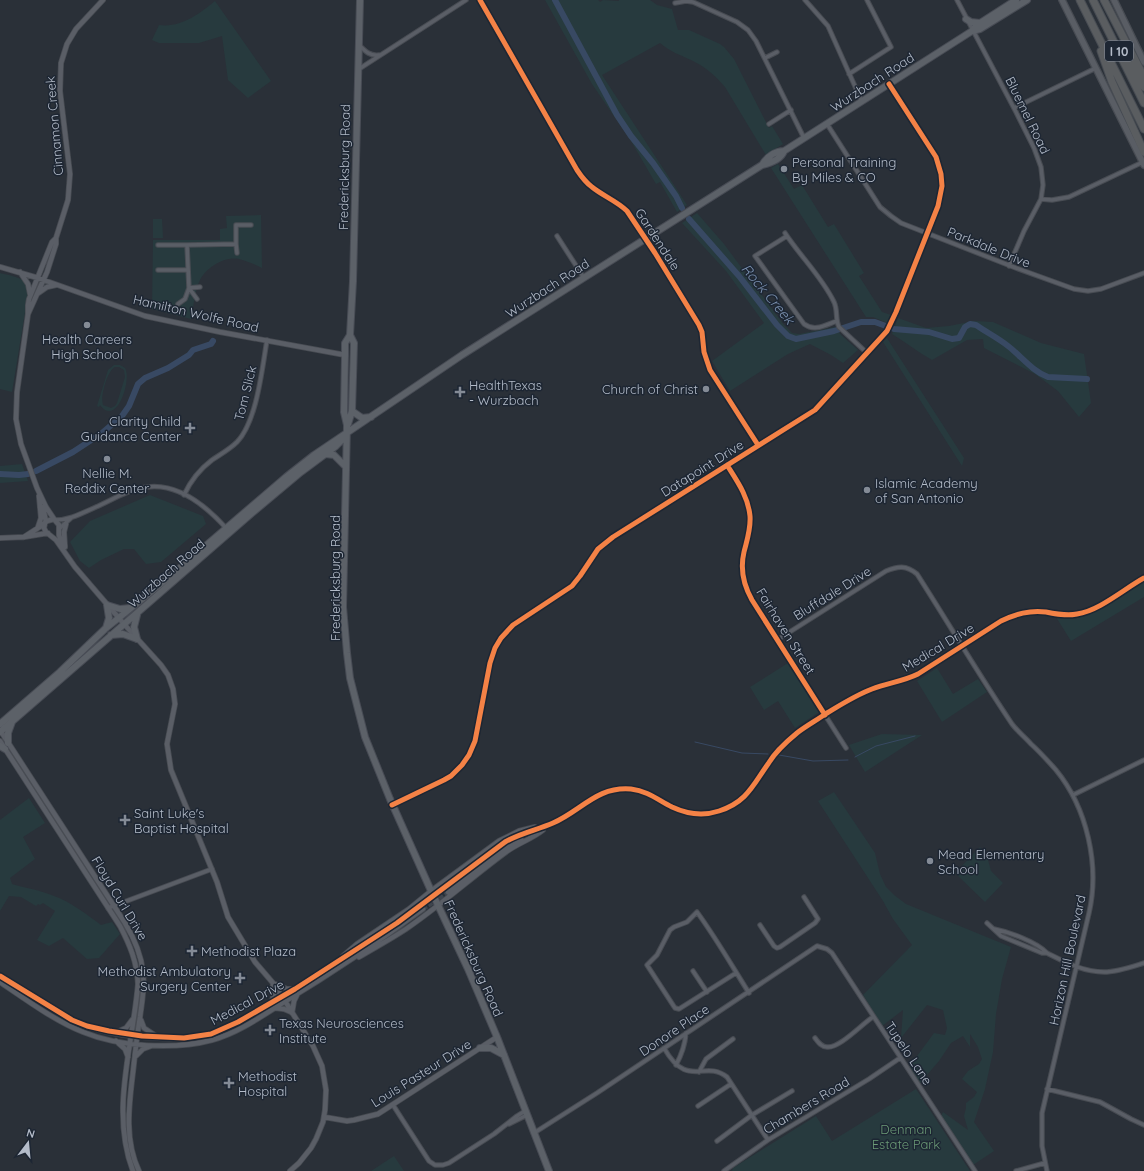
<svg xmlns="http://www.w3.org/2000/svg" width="1144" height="1171" font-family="Quicksand,sans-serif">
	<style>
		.green { fill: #273a3e; fill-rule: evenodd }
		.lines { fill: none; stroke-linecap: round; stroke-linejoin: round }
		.stream { stroke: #384963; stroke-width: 1 }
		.river { stroke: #384963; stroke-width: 6 }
		.tertiary-tunnel { stroke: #3f454e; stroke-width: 4.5; stroke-dasharray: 4.5 2; stroke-linecap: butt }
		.minor-casing { stroke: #484c53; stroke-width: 5.5 }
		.tertiary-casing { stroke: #484c53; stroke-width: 6 }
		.secondary-casing { stroke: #484c53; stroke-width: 8 }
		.primary-casing { stroke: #484c55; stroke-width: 8 }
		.motorway-casing { stroke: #474c53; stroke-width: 9 }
		.minor { stroke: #5a5e66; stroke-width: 3.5 }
		.tertiary { stroke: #5a5e66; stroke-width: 4.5 }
		.secondary { stroke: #595d64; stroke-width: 5.5 }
		.primary { stroke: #5c6168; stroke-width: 6 }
		.motorway { stroke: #5a5d60; stroke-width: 7 }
		.primary-bridge-casing { stroke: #484c55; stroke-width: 8; stroke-linecap: butt }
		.primary-bridge { stroke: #5c6168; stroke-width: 6 }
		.cycleway-casing { stroke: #1d2633; stroke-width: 8 }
		.cycleway { stroke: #f48246; stroke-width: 5 }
		.poi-dot { fill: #848b96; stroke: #1d2633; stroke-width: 1.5 }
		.labels { text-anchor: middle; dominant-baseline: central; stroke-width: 3; stroke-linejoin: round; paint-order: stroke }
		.shield { fill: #1d2633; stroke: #878f9c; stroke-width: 1 }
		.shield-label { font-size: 12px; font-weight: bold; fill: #b4bcc9 }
		.street-label { font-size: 13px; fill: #b4bcc9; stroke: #1d2633 }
		.poi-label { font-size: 13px; fill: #b4bcc9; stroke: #1d2633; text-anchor: start }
		.park-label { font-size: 13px; fill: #6b9a76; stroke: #1d2633 }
		.water-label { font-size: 14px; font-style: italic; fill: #7c92b1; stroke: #1d2633 }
	</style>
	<rect width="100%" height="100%" fill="#2a3038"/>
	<path class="green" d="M 545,0 L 598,0 L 600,2 L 603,0 L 619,1 L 619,0 L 650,0 L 657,5 L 672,9 L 678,30 L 689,30 L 720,44 L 724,47 L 734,59 L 769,128 L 772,126 L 783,144 L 766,155 L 725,87 C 715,75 704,66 691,60 C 680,55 669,51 660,43 L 602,75 L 687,205 L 677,212 L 660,182 L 656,184 L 631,141 L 592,84 Z
		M 215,1 L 271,81 L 248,98 L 228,80 L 222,36 L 199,43 L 159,43 L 152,40 L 159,25 C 181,28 199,14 215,1 Z
		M 778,164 L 794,189 L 802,185 L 828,227 L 834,224 L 864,273 L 859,276 L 882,312 L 891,315 L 887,323 L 873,317 L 866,317 L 771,168 Z
		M 697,213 L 724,244 L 784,325 L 792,333 L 799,334 L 835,327 L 841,335 L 858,350 L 843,363 L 831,355 L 810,344 L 788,354 L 730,391 L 712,361 L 764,323 L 726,271 L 682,223 Z
		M 261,215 L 262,268 C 254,264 247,261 239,259 C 224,256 206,268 200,280 C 195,289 193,309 191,319 L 152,309 L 153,240 L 220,240 L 220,229 L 227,228 L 226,216 Z
		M 153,219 L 162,219 L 163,238 L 153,238 Z
		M 0,273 C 7,275 24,277 27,285 C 28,287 28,291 28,294 L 12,392 L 0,389 Z
		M 898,318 L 926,328 L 949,326 L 974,321 L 993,322 L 1041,343 L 1084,354 L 1091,403 L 1079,417 L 1058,391 L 1035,374 L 984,348 L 983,339 L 967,340 L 932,360 C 918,352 905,342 892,334 Z
		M 887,338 L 964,458 L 962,466 L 883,342 Z
		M 114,365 L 120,365 L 125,368 C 132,379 117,428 100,405 L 99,407 L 97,406 L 108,370 ZM 115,367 L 119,367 L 124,370 L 125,377 L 117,403 L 115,406 L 111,408 L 103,405 C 100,397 107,371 115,367 Z
		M 22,464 L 28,481 L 0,483 L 0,466 Z
		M 150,495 L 203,516 L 206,524 L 161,562 L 146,564 L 134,549 L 124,549 L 101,560 L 89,568 L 80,561 L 70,542 L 90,521 Z
		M 1144,582 L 1144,597 L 1071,641 L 1056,617 C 1093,620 1114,600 1144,582 Z
		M 788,663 L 819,712 L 795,728 L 778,701 L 764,710 L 750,687 Z
		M 937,668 L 953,694 L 978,679 L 987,692 L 942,722 L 917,681 Z
		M 882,734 L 922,735 L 865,772 L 849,745 Z
		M 834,792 L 875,853 L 880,874 L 886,887 L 894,895 L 906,904 L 1011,947 L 1002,979 L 996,1014 L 993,1052 L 985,1089 L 974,1122 L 994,1151 L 973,1165 L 941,1116 L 943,1112 L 968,1130 L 964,1116 L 966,1108 L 966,1103 L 974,1097 L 977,1092 L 962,1079 L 968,1071 L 979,1064 L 982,1059 L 978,1047 L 970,1034 L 970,1047 L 963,1036 L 951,1043 L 939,1061 L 920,1083 L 909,1067 L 934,1033 L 945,1035 L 947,1028 L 943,1010 L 927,1005 L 901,1038 L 903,1010 L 882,1026 L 863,995 L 912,945 L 893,919 L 883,901 L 818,801 Z
		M 29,798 L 45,823 L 23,837 L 35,859 L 10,878 L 12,884 C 25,888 40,890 54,896 C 71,902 86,914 101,925 L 112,922 L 120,934 L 99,958 L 87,959 L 63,938 L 49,946 L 37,940 L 55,911 L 43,903 L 40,905 L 38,904 L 36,906 L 21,897 L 9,896 L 0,911 L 0,820 Z
		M 980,847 L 987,856 L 991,871 L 1003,883 L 985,902 L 955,873 Z
		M 916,1089 L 970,1171 L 732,1171 L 733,1168 L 816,1116 L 832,1141 Z
		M 394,1156 L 404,1171 L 371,1171 Z"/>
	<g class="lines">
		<path class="stream" d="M 695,742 L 742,753 L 768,754
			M 779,755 L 813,761 L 848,760
			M 855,757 L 876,746 L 915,736"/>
		<path class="river" d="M 555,0 L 617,115 L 631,136 L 653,163 L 676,196 L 682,208
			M 689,219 L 739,276 L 777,325 L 788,336 L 796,339 L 834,331 L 861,322 L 875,322 L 894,329 L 929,332 L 952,339 L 959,338 L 965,327 L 970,324 L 976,325 C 986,332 998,338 1008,346 C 1021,356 1032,371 1048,377 L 1087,379
			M 36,471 L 73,452 L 102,433 L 122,416 L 129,406 L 138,384 L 145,378 L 168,368 L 189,355 L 193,350 L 211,344 L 213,341
			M 0,474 L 19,475 L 28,474"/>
		<path class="tertiary-tunnel" d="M 422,905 L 445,886
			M 423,909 L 448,892"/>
		<g class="minor-casing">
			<path id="minor" d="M 480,0 L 577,170 C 581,176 585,182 592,187 C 603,196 617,201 627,211 L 655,253 L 699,325 L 702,332 L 704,352 L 710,370 L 758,445
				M 805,0 L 828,26 L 862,102
				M 957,0 L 1016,112 L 1034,148 L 1041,167 L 1043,185 L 1041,199 L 1024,231 L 1009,266
				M 675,3 L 686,1 L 693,2 L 737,22 L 748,30 L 756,41 L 804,138
				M 359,45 C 366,52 370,56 379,55
				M 765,58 L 777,52
				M 359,69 L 466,0
				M 849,74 L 891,47 L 867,0
				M 1014,108 L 1096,68
				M 769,124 L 791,110
				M 827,124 L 880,207 L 891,216 L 901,223 L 1016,268 L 1074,289 L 1088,291 L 1101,289 L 1144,273
				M 1041,199 L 1052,200 L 1069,197 L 1143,162
				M 785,233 C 800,256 822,277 834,302 C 838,310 835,319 839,327 L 867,353
				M 557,236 L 584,278
				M 787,236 L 755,256 L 804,324 C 815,332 825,325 837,321
				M 236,244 L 237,253
				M 158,245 L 187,245 L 189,288 L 185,299 L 178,304
				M 187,245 L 236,244 L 236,225 L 251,225
				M 158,270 L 188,270
				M 189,288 L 197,299
				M 189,288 L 200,287
				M 727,465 C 737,481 748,496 750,516 C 751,529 747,540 744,552 C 740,569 744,586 752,600 L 846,748
				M 184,495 C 190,482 200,469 212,460 C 221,454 230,449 237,442 C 257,421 262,369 267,340
				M 55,520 C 70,520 82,513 96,507 C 112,500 129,489 147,487 C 178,483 207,507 226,528
				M 59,529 L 71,518
				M 777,640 L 886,571 C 898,566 906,565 917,574 C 949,624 979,675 1012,724 C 1018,732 1025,737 1031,744 C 1040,752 1048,761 1056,770 C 1087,808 1100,865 1089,913 L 1042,1113 L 1042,1146 L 1047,1171
				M 1073,795 L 1144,760
				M 392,805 L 444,780 L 451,776 L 462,765 L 469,755 L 475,741 L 490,663 L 495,648 L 501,638 L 513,625 L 572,586 L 580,576 L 598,549 L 613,537 L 815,410 L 887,331 L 896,312 L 938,206 L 942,186 L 941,174 L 936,157 L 889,84
				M 108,908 L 212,869
				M 987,923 L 1001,936 L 1042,953 L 1047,953 C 1065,962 1083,972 1104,972 C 1117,972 1131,967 1144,963
				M 760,925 L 774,946 L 777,948 L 780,947 L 815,923 L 818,919 L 804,897
				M 994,929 C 1009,932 1037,942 1047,953
				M 693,971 L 707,992
				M 736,973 L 679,1009 L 675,1008 L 673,1005 L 647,965 L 657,955 L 670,930 L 674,927 L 687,922 L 697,912 C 716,938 732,966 749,993
				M 815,1038 C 818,1042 821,1047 827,1047 C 839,1049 863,1023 873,1017
				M 664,1048 C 688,1090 704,1059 727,1077 L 768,1140
				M 676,1065 C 682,1054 685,1045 686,1033
				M 699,1072 L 706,1059 L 733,1039
				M 1047,1089 L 1100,1102 L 1131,1119 L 1144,1125
				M 393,1105 L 429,1161 L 435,1165 L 443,1165 L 449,1163 L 494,1134 L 517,1116 L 525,1111
				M 698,1106 L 731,1084
				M 509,1124 L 527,1115
				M 534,1133 L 597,1093 L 817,946 L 827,949 L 832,953 L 975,1171
				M 717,1141 L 752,1115 L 792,1091
				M 724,1171 L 768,1140 L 869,1079 L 900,1058
				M 1016,1171 L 1045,1163"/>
		</g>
		<g class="tertiary-casing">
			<path id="tertiary" d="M 0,267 L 38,278 L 145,316 L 220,332 L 345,355
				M 20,272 L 28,284 L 30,294
				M 37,294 L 47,287 L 56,285
				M 28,314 L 47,272 L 56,244 L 56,238 L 68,200 L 70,174 L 60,91 L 61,63 L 67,44 L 76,29 L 103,0
				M 43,507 L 46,522
				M 54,519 L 46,507 L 37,488 L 21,444 L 16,419 L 17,392 L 28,314 L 28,305 L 29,299 L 52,242 L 56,238
				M 45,523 L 44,528 L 46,532 L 56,540 L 75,567 L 124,624 L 161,665 L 168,675 L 173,689 L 175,704 L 167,744 L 171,770 L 217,882 L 228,917 L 255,962 L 273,983 L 285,1001 L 313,1046 L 322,1066 L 326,1090 L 325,1110 L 323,1122 L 316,1139 L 311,1148 L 299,1163 L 290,1171
				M 38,527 L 41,518 L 39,496
				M 24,537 L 41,526 L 47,521 L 54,519 L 59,525 L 59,535 L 63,547
				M 0,538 L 24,537 L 48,533
				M 65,547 L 64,532 L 66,524
				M 0,730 L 125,923 C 134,938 141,954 143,972 C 145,988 142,1001 140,1017 C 137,1035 135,1054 133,1072 C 129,1105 124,1140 139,1171
				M 0,741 L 120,926 C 130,945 137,962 138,984 C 133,1045 110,1111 133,1171
				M 445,886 L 505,842 C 520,833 537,830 553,823 C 581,811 597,786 631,789 C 648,791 658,800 672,807 C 687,814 704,816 719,811 C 747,802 753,785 768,764 C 775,752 786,742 797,733 C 806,726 817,720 827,713 C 842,704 856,695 872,689 C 888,683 904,681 918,674 L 1001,621 C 1016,614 1029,610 1046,612 C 1056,614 1066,616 1077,614 C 1099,611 1124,589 1144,578
				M 448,892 L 504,848 L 521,839
				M 343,956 L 357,944 L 409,909 L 431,891 L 499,841 L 519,831 L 535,827
				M 359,957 C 374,948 391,939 406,929 C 441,905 472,877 506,852 C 518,843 532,839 543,830
				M 0,976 C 16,986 33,996 49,1006 C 59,1013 69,1020 81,1024 C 112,1037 177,1043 210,1034 C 230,1029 248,1016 266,1005 C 320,975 372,941 422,905
				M 0,982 C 25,999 55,1021 83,1032 C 119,1047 175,1050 212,1040 C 238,1033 262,1016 284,1002 C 332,973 378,942 423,909
				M 275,984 L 287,989 L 294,989
				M 271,1003 L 274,995 L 273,985
				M 275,1008 L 284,1009 L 291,1012
				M 292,1013 L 294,1001 L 297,995
				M 141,1020 L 144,1028 L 156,1036
				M 117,1032 L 126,1028 L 132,1020
				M 116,1041 L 125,1049 L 128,1057
				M 136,1056 L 143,1049 L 151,1046
				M 324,1117 L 347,1121 L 354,1120 L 378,1114 L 497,1037"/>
		</g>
		<g class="secondary-casing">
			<path id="secondary" d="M 1062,0 L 1144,165
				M 1114,0 L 1144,62"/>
		</g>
		<g class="primary-casing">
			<path id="primary" d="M 360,0 L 353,281 L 350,335 L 345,343 L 345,355 L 344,412 L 347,425 L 343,607 L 347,653 L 350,678 L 365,737 L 390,799 L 432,893
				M 966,19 L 971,22 L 980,23
				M 972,31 L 980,29 L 1027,0
				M 762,165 C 767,157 775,151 784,151 L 972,31 L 977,25 L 1016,0
				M 352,411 L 362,418 L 371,417
				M 348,424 L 352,411 L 354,343 L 350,335
				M 326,454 L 334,455 L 346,467
				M 107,605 L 120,609 L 130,608
				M 106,628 L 109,618 L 107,605
				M 111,635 L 123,634 L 137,639
				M 137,639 L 134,627 L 137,615
				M 0,724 L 60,672 L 105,629 L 167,579 L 286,477 L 314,455 L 462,355 L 762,165 C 771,163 781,159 784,151
				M 0,732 L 252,513 L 301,472 L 336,446 L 345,437
				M 8,743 L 8,733 L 12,722
				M 0,746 L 5,749
				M 437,903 L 468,969 L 497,1037 L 549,1171
				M 480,1048 L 491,1048 L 504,1055"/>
		</g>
		<g class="motorway-casing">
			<path id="motorway" d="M 1080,0 L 1144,129
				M 1093,0 L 1144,103
				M 1104,0 L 1144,77
				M 1101,51 L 1112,82 L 1144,152
				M 1124,53 L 1144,87"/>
		</g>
		<use href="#minor" class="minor"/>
		<use href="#tertiary" class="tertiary"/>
		<use href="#secondary" class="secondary"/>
		<use href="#primary" class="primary"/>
		<use href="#motorway" class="motorway"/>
		<g class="primary-bridge-casing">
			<path id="primary-bridge" d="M 432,893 L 437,903"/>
		</g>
		<use href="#primary-bridge" class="primary-bridge"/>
		<g class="cycleway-casing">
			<path id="cycleway" d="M 480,0 L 577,170 C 581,176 585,182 592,187 C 603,196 617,201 627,211 L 655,253 L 699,325 L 702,332 L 704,352 L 710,370 L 758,445
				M 727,465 C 737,481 748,496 750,516 C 751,529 747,540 744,552 C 740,569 744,586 752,600 L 825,715
				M 392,805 L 444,780 L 451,776 L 462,765 L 469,755 L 475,741 L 490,663 L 495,648 L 501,638 L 513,625 L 572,586 L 580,576 L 598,549 L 613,537 L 815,410 L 887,331 L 896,312 L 938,206 L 942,186 L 941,174 L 936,157 L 889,84
				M 0,976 L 72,1020 L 87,1026 L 109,1031 L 142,1036 L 184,1038 L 211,1034 L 238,1022 L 295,989 L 360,947 L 397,923 L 505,842 C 520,833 537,830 553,823 C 581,811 597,786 631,789 C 648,791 658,800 672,807 C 687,814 704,816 719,811 C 747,802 753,785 768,764 C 775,752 786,742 797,733 C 806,726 817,720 827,713 C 842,704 856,695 872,689 C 888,683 904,681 918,674 L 1001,621 C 1016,614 1029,610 1046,612 C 1056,614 1066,616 1077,614 C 1099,611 1124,589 1144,578"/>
		</g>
		<use href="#cycleway" class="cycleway"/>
	</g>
	<g class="poi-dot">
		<circle cx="784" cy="169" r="4"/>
		<circle cx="87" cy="325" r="4"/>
		<circle cx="706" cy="389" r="4"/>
		<path d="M458 386h4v4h4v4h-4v4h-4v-4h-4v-4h4z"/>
		<path d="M188 422h4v4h4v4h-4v4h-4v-4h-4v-4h4z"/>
		<circle cx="107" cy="459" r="4"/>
		<circle cx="867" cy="490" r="4"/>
		<path d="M123 814h4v4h4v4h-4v4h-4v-4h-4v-4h4z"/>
		<circle cx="930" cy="861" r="4"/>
		<path d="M190 945h4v4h4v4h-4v4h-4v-4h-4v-4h4z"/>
		<path d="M238 972h4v4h4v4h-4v4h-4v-4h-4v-4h4z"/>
		<path d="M268 1024h4v4h4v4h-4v4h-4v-4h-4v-4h4z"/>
		<path d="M227 1077h4v4h4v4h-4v4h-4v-4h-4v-4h4z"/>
	</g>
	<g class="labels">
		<rect class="shield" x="1105" y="41" width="28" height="20" rx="3"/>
		<g class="shield-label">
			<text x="1119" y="51">I 10</text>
		</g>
		<g class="street-label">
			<text transform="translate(872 82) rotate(-33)">Wurzbach Road</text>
			<text transform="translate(1028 115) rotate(64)">Bluemel Road</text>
			<text transform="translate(54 126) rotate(-95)">Cinnamon Creek</text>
			<text transform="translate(344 167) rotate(-89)">Fredericksburg Road</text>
			<text transform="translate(658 239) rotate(57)">Gardendale</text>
			<text transform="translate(989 247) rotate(22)">Parkdale Drive</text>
			<text transform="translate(547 288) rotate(-33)">Wurzbach Road</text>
			<text transform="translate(196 313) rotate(13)">Hamilton Wolfe Road</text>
			<text transform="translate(245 393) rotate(-76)">Tom Slick</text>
			<text transform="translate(702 468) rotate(-32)">Datapoint Drive</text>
			<text transform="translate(166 573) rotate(-41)">Wurzbach Road</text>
			<text transform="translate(335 578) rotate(-90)">Fredericksburg Road</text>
			<text transform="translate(832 593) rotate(-32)">Bluffdale Drive</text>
			<text transform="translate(786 631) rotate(58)">Fairhaven Street</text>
			<text transform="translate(938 647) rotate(-31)">Medical Drive</text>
			<text transform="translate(120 898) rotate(59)">Floyd Curl Drive</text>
			<text transform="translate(474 958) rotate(66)">Fredericksburg Road</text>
			<text transform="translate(1067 960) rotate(-78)">Horizon Hill Boulevard</text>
			<text transform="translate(247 1002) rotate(-28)">Medical Drive</text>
			<text transform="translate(674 1030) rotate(-34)">Donore Place</text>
			<text transform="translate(909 1053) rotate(56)">Tupelo Lane</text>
			<text transform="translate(421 1073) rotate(-32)">Louis Pasteur Drive</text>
			<text transform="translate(806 1105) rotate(-31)">Chambers Road</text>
		</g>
		<g class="poi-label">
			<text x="792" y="162">Personal Training<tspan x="792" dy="15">By Miles &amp; CO</tspan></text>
			<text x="87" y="339" text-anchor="middle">Health Careers<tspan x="87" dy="15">High School</tspan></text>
			<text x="469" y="385">HealthTexas<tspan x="469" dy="15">- Wurzbach</tspan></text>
			<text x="698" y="389" text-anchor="end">Church of Christ</text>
			<text x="181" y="421" text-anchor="end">Clarity Child<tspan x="181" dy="15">Guidance Center</tspan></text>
			<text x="107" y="473" text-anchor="middle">Nellie M.<tspan x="107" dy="15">Reddix Center</tspan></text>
			<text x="875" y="483">Islamic Academy<tspan x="875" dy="15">of San Antonio</tspan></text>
			<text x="134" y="813">Saint Luke's<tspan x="134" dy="15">Baptist Hospital</tspan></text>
			<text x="938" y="854">Mead Elementary<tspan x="938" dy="15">School</tspan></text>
			<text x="201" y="951">Methodist Plaza</text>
			<text x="231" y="971" text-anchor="end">Methodist Ambulatory<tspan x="231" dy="15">Surgery Center</tspan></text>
			<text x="279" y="1023">Texas Neurosciences<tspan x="279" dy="15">Institute</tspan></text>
			<text x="238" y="1076">Methodist<tspan x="238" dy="15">Hospital</tspan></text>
		</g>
		<g class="park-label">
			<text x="906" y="1129">Denman<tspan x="906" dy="15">Estate Park</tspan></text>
		</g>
		<g class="water-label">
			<text transform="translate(768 294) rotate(50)">Rock Creek</text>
		</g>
	</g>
	<g transform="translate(28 1143) rotate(16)" stroke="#1d2633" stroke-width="3" paint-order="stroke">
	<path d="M0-3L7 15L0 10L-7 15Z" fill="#b4bcc9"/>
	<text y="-6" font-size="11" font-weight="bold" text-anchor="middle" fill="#b4bcc9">N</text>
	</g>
</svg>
